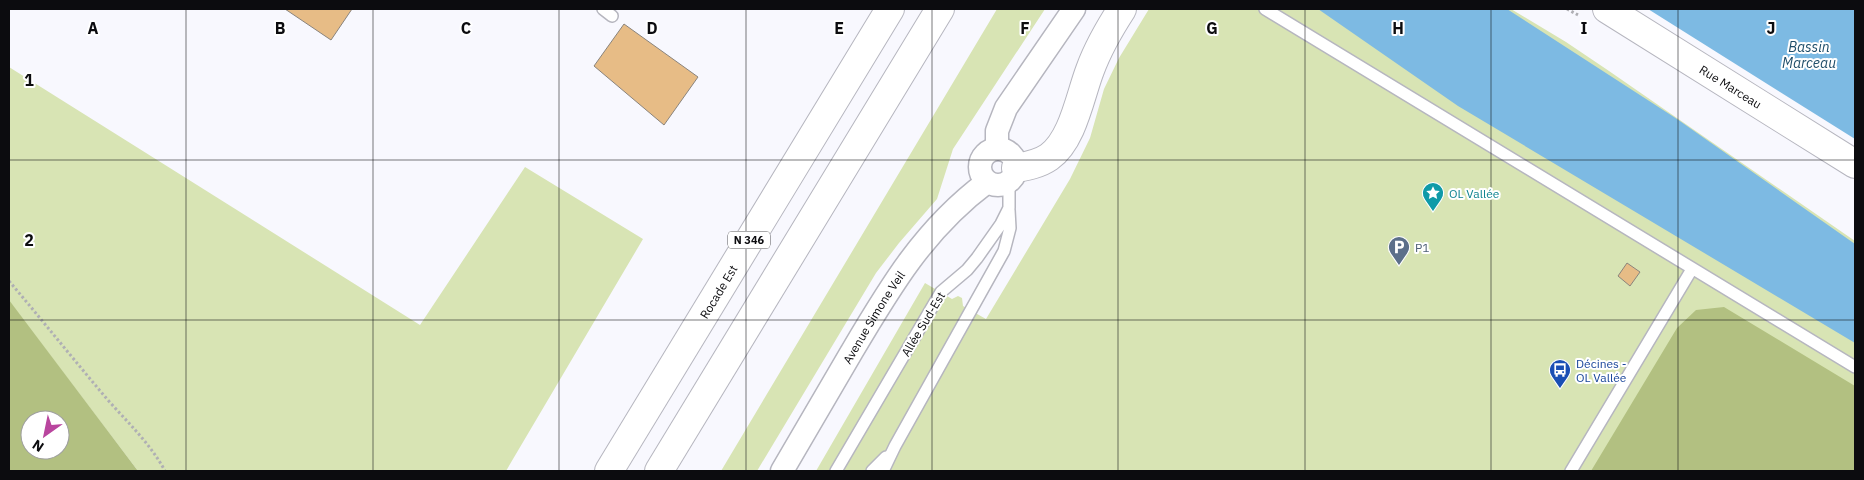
<svg xmlns="http://www.w3.org/2000/svg" width="1864" height="480" font-family="'IBM Plex Sans',sans-serif">
	<style>
		.green { fill: #d8e4b4 }
		.forest { fill: #b2c081; fill-rule: evenodd }
		.water { fill: #7dbae3 }
		.building { fill: #e7bc86; stroke: #8a847d }
		.lines { fill: none; stroke-linecap: round; stroke-linejoin: round }
		.service-casing { stroke: #b6b6bf; stroke-width: 14 }
		.minor-casing { stroke: #b6b6bf; stroke-width: 25 }
		.tertiary-casing { stroke: #b6b6bf; stroke-width: 30 }
		.trunk-casing { stroke: #b6b6bf; stroke-width: 30 }
		.path { stroke: #afafb4; stroke-width: 3; stroke-dasharray: 2.5 2.5; stroke-linecap: butt }
		.service { stroke: #fff; stroke-width: 11 }
		.minor { stroke: #fff; stroke-width: 22 }
		.tertiary { stroke: #fff; stroke-width: 28 }
		.trunk { stroke: #fff; stroke-width: 28 }
		.grid { fill: none; stroke: #0c0c0f; stroke-width: 1; stroke-opacity: 0.55 }
		.labels { text-anchor: middle; dominant-baseline: central; stroke-width: 4; stroke-linejoin: round; paint-order: stroke }
		.shield { fill: #fff; stroke: #555557; stroke-width: 1 }
		.shield-label { font-size: 11px; font-weight: bold; fill: #0c0c0f }
		.street-label { font-size: 12px; fill: #0c0c0f; stroke: #fff }
		.culture-label { font-size: 12px; fill: #0d838f; stroke: #fff; text-anchor: start }
		.service-label { font-size: 12px; fill: #4e5e75; stroke: #fff; text-anchor: start }
		.transit-label { font-size: 12px; fill: #164399; stroke: #fff; text-anchor: start }
		.water-label { font-size: 14px; font-style: italic; fill: #1e4d69; stroke: #fff }
		.grid-label { font-size: 16px; text-anchor: middle; font-weight: bold; fill: #0c0c0f; stroke: #fff; stroke-width: 4; stroke-linejoin: round; paint-order: stroke }
	</style>
	<rect width="100%" height="100%" fill="#f8f8fe"/>
	<path class="green" d="M 997,9 L 1045,9 L 953,149 L 937,199 L 899,243 L 876,273 L 757,471 L 721,471 Z
		M 1149,9 L 1511,9 L 1566,42 L 1609,71 L 1855,241 L 1855,471 L 816,471 L 925,283 L 952,299 L 958,296 L 962,298 L 963,306 L 986,319 L 1070,179 L 1090,138 L 1104,89 L 1119,58 Z
		M 9,67 L 420,325 L 525,167 L 643,239 L 506,471 L 138,471 L 9,301 Z"/>
	<path class="forest" d="M 9,300 L 138,471 L 9,471 ZM 30,420 L 60,420 L 60,450 L 30,450 Z
		M 1724,307 L 1855,386 L 1855,471 L 1591,471 L 1677,328 L 1696,310 Z"/>
	<path class="water" d="M 1318,9 L 1507,9 L 1677,119 L 1855,244 L 1855,343 L 1458,106 Z
		M 1648,9 L 1855,9 L 1855,139 Z"/>
	<path class="building" d="M 285,9 L 352,9 L 331,40 Z
		M 624,24 L 698,77 L 664,125 L 594,66 Z
		M 1627,263 L 1640,272 L 1630,286 L 1618,276 Z"/>
	<g class="lines">
		<g class="service-casing">
			<path id="service" d="M 603,9 L 612,16
				M 1265,9 L 1855,367
				M 836,471 L 941,292 L 967,270 L 977,258 L 1001,224 L 1009,208 L 1009,187 L 1007,183
				M 872,471 L 886,457
				M 883,471 L 895,446 L 1004,251 L 1010,228 L 1009,210
				M 1571,471 L 1692,269"/>
		</g>
		<g class="minor-casing">
			<g id="minor">
				<circle cx="998" cy="167" r="18"/>
				<path d="M 997,149 L 997,131 L 1006,108 L 1074,9"/>
				<path id="s1" d="M 782,471 C 805,432 828,393 851,353 C 890,287 924,229 987,182"/>
			</g>
		</g>
		<g class="tertiary-casing">
			<g id="tertiary">
				<path id="s2" d="M 1607,9 L 1855,164"/>
			</g>
		</g>
		<g class="trunk-casing">
			<g id="trunk">
				<path d="M 1016,168 C 1027,166 1039,164 1049,157 C 1073,140 1080,96 1090,70 C 1098,48 1109,29 1122,9"/>
				<path id="s3" d="M 609,471 L 890,9"/>
				<path d="M 659,471 L 940,9"/>
			</g>
		</g>
		<path class="path" d="M 1567,9 L 1580,16
			M 9,281 C 42,320 74,360 107,399 C 128,423 150,443 165,471"/>
		<use href="#service" class="service"/>
		<use href="#minor" class="minor"/>
		<use href="#tertiary" class="tertiary"/>
		<use href="#trunk" class="trunk"/>
	</g>
	<path class="grid" d="M 186,9 L 186,471M 373,9 L 373,471M 559,9 L 559,471M 746,9 L 746,471M 932,9 L 932,471M 1118,9 L 1118,471M 1305,9 L 1305,471M 1491,9 L 1491,471M 1678,9 L 1678,471M 9,160 L 1855,160M 9,320 L 1855,320"/>
	<defs>
		<g id="sight-pin" transform="scale(1.125)"><path d="M0 17L-7.5 6A9.5 9.5 0 1 1 7.5 6Z" fill="#0f9aa8" stroke="#fff"/><path d="M0-6L1.8-2.2L6-1.7L2.9 1.2L3.7 5.4L0 3.3L-3.7 5.4L-2.9 1.2L-6-1.7L-1.8-2.2Z" fill="#fff"/></g>
		<g id="parking-pin" transform="scale(1.125)"><path d="M0 17L-7.5 6A9.5 9.5 0 1 1 7.5 6Z" fill="#5c6f8a" stroke="#fff"/><path d="M-3.5-5.5H1a3.5 3.5 0 0 1 0 7H-1V5.5H-3.5ZM-1-3.4V-.6H.8a1.4 1.4 0 0 0 0-2.8Z" fill="#fff"/></g>
		<g id="bus-pin" transform="scale(1.125)"><path d="M0 17L-7.5 6A9.5 9.5 0 1 1 7.5 6Z" fill="#1a4fb4" stroke="#fff"/><path d="M-5-6H5V4H4V6H2V4H-2V6H-4V4H-5ZM-3.5-4V0h7V-4ZM-3.5 1.2v1.5H-2V1.2ZM2 1.2v1.5H3.5V1.2Z" fill="#fff"/></g>
	</defs>
	<g fill-rule="evenodd">
		<use href="#sight-pin" x="1433" y="193"/>
		<use href="#parking-pin" x="1399" y="247"/>
		<use href="#bus-pin" x="1560" y="370"/>
	</g>
	<g class="labels">
		<rect class="shield" x="728" y="231.5" width="42" height="17" rx="4"/>
		<g class="shield-label">
			<text x="749" y="240">N 346</text>
		</g>
		<g class="street-label">
			<text stroke="none"><textPath href="#s2" startOffset="146">Rue Marceau</textPath></text>
			<text stroke="none"><textPath href="#s3" startOffset="210">Rocade Est</textPath></text>
			<text stroke="none"><textPath href="#s1" startOffset="179">Avenue Simone Veil</textPath></text>
			<text transform="translate(923 324) rotate(-59)">Allée Sud-Est</text>
		</g>
		<g class="culture-label">
			<text x="1449" y="193">OL Vallée</text>
		</g>
		<g class="service-label">
			<text x="1415" y="247">P1</text>
		</g>
		<g class="transit-label">
			<text x="1576" y="363">Décines -<tspan x="1576" dy="14">OL Vallée</tspan></text>
		</g>
		<g class="water-label">
			<text x="1809" y="47">Bassin<tspan x="1809" dy="16">Marceau</tspan></text>
		</g>
	</g>
	<g class="grid-label">
		<text x="93" y="34">A</text>
		<text x="280" y="34">B</text>
		<text x="466" y="34">C</text>
		<text x="652" y="34">D</text>
		<text x="839" y="34">E</text>
		<text x="1025" y="34">F</text>
		<text x="1212" y="34">G</text>
		<text x="1398" y="34">H</text>
		<text x="1584" y="34">I</text>
		<text x="1771" y="34">J</text>
		<text x="29" y="86">1</text>
		<text x="29" y="246">2</text>
	</g>
	<rect width="1864" height="480" fill="none" stroke="#0c0c0f" stroke-width="20"/>
	<g transform="translate(45 435) rotate(213)"><circle r="24" fill="#ffffff" stroke="#9e9e9f"/>
	<path d="M0-4L9 19L0 12L-9 19Z" fill="#b9459e"/>
	<text y="-8" font-size="14" font-weight="bold" text-anchor="middle" fill="#0c0c0f">N</text>
	</g>
</svg>
